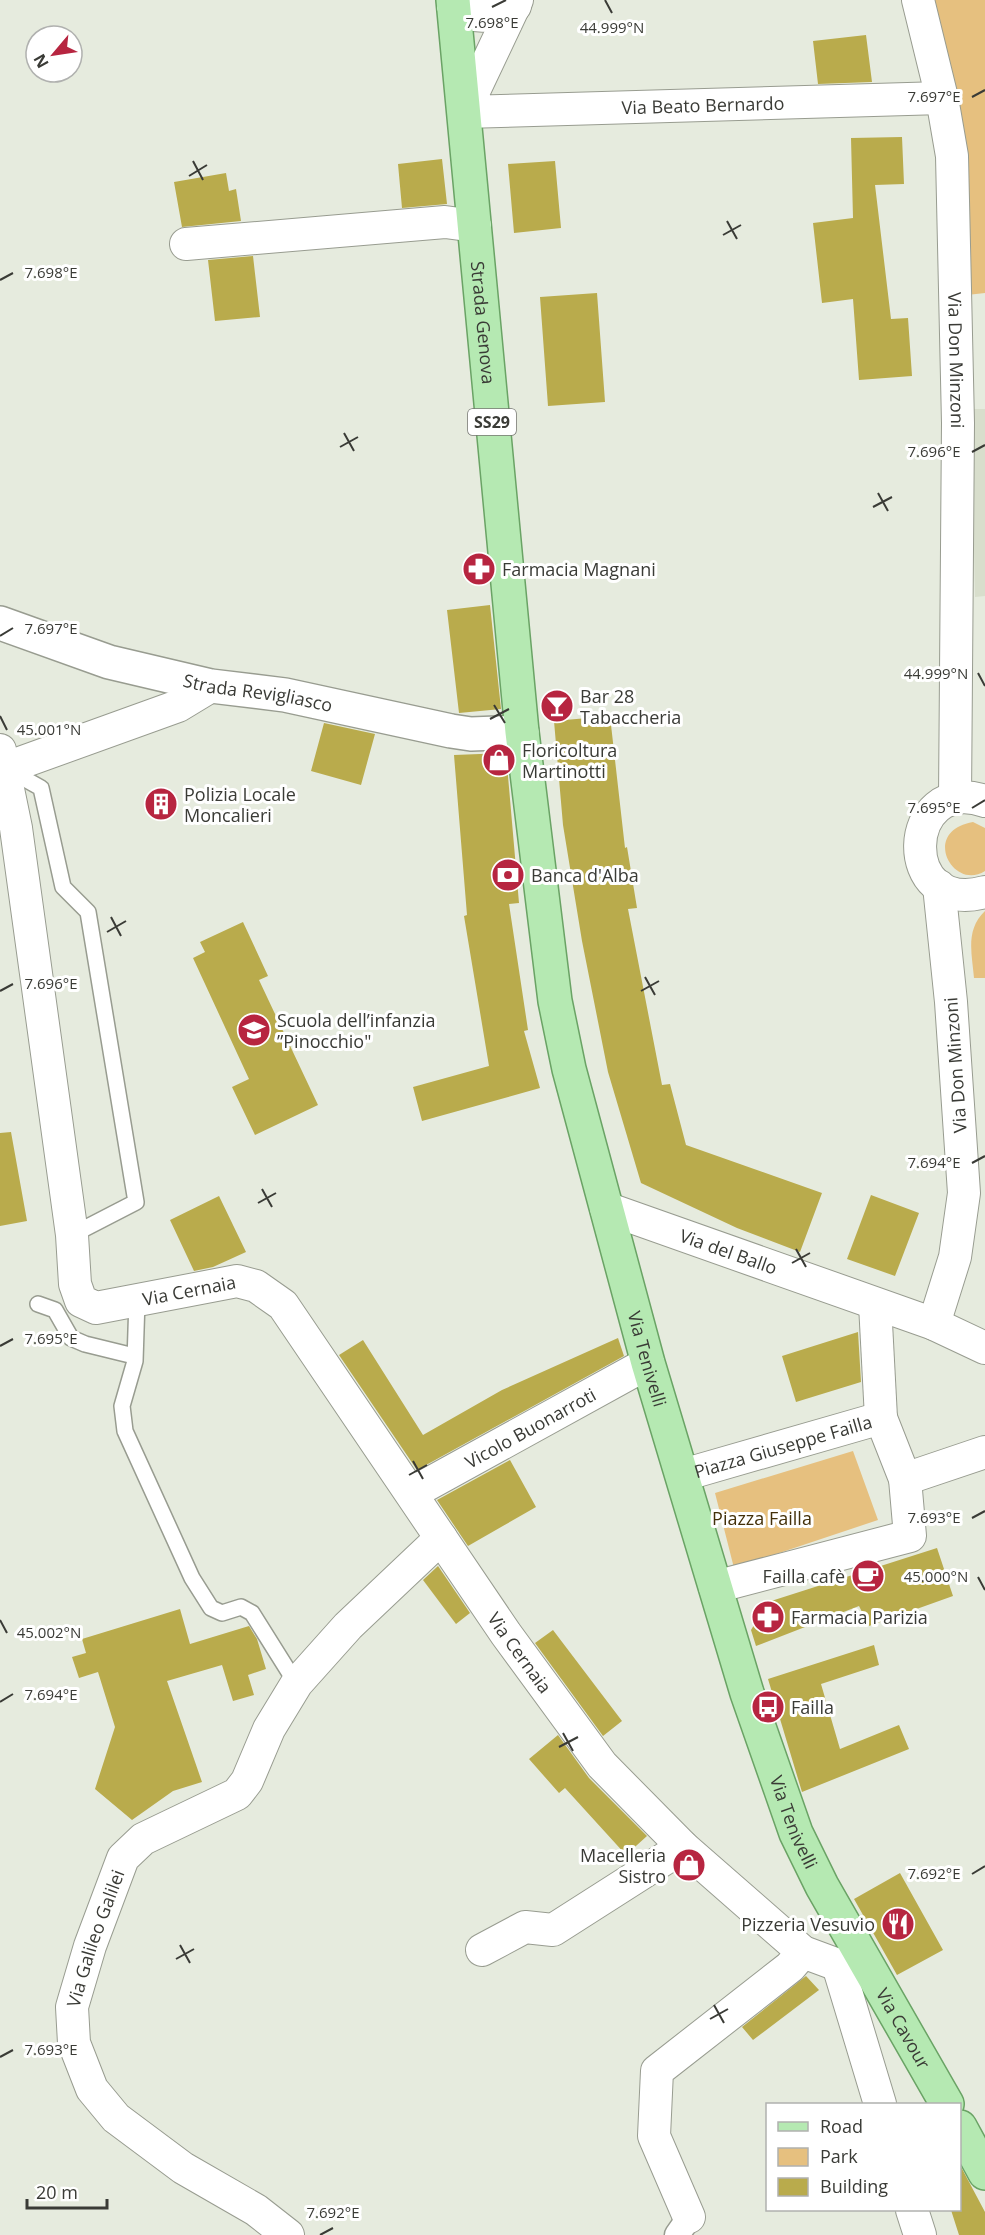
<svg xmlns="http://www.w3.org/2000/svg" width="985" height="2235" font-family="'Open Sans',sans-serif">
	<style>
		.built { fill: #d8decc }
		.green { fill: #e6c07f }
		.building { fill: #b9ab4c }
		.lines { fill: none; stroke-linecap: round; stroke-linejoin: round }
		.service-casing { stroke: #989c90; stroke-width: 18 }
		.pedestrian-casing { stroke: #989c90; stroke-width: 27 }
		.minor-casing { stroke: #989c90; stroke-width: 34 }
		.tertiary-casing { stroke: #989c90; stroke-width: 36 }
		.primary-casing { stroke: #6aa365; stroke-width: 36 }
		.service { stroke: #fff; stroke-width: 15 }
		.pedestrian { stroke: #fff; stroke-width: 24 }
		.minor { stroke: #fff; stroke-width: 32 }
		.tertiary { stroke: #fff; stroke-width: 33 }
		.primary { stroke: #b5e9b2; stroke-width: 33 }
		.ticks { fill: none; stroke: #3a3b36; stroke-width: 2 }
		.labels { text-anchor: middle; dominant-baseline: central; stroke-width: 6; stroke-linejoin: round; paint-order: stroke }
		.shield { fill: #fff; stroke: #757672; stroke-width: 1.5 }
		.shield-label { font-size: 16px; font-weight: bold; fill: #3a3b36 }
		.street-label { font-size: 18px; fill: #3a3b36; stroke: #fff }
		.poi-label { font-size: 18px; fill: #3a3b36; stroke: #fff; text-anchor: start }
		.park-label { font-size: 18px; fill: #43300a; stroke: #fff }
		.ticks-label { font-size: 15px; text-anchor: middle; fill: #3a3b36; stroke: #fff; stroke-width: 6; stroke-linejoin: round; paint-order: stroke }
	</style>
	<rect width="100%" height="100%" fill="#e6ebde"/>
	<path class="built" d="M 971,409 L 985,409 L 985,596 L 975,597 Z"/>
	<path class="green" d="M 931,0 L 985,0 L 985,293 L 967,295 L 966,142 Z
		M 973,822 L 985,828 L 985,871 C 953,892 920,831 973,822 Z
		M 985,911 L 985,978 L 974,978 C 972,954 965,930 985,911 Z
		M 853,1451 L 878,1520 L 734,1568 L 715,1493 Z"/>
	<path class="building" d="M 866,35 L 872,82 L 818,84 L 813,41 Z
		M 902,137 L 904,184 L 875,185 L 891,319 L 908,318 L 912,376 L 859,380 L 853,299 L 822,303 L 813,223 L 853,218 L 851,138 Z
		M 442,159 L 447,204 L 402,208 L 398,164 Z
		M 555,161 L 561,228 L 514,233 L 508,164 Z
		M 226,173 L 229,191 L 236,189 L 241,221 L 182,227 L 174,182 Z
		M 253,256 L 260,317 L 215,321 L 208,260 Z
		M 597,293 L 605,402 L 548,406 L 540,297 Z
		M 490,605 L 501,709 L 459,713 L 447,610 Z
		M 610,716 L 625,848 L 627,847 L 637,908 L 628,909 L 662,1085 L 670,1084 L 686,1145 L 822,1193 L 800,1252 L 737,1228 L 641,1183 L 608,1072 L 582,941 L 563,825 L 554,721 Z
		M 324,723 L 375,734 L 361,785 L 311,771 Z
		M 506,753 L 519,903 L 509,904 L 528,1030 L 524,1031 L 540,1088 L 422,1121 L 413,1087 L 489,1066 L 464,916 L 467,915 L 454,755 Z
		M 168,788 L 174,811 L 156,819 L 146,797 Z
		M 243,922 L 268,976 L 259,980 L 318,1105 L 255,1135 L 232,1087 L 249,1079 L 193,958 L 205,952 L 200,942 Z
		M 11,1132 L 27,1221 L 0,1226 L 0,1133 Z
		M 871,1195 L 919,1213 L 895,1276 L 847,1259 Z
		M 219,1196 L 246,1252 L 213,1267 L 194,1271 L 170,1220 Z
		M 858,1332 L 861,1382 L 796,1402 L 782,1356 Z
		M 618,1338 L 624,1356 L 417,1470 L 339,1355 L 363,1340 L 423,1435 L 502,1390 Z
		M 510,1460 L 536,1507 L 468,1546 L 437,1500 Z
		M 937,1548 L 953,1596 L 869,1626 L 859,1606 L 756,1646 L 751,1630 L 768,1602 Z
		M 438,1566 L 470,1613 L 456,1624 L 423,1580 Z
		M 180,1609 L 190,1644 L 249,1626 L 257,1639 L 266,1669 L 248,1675 L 254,1695 L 233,1701 L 222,1665 L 167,1681 L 202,1782 L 173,1791 L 132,1820 L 95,1789 L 115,1727 L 98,1672 L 79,1678 L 72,1657 L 86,1653 L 82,1639 Z
		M 553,1630 L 622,1721 L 603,1736 L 535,1643 Z
		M 874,1645 L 879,1665 L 821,1684 L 840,1749 L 899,1725 L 909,1749 L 802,1792 L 768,1679 Z
		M 558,1735 L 589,1778 L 647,1836 L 626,1855 L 565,1788 L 559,1793 L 529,1759 Z
		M 900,1873 L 943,1950 L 897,1975 L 854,1899 Z
		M 806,1976 L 819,1990 L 753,2040 L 742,2027 Z
		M 960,2165 L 985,2212 L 985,2235 L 959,2235 L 951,2210 L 960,2210 Z"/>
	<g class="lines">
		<g class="service-casing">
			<path id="service" d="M 7,769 L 41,788 L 63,887 L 88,912 L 136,1202 L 72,1235
				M 137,1300 L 135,1361 L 122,1406 L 125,1431 L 192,1578 L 211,1608 L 222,1613 L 241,1607 L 252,1613 L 294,1680
				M 38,1304 L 55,1310 L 71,1338 L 85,1344 L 134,1356"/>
		</g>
		<g class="pedestrian-casing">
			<path id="pedestrian" d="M 677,2235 L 684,2225"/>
		</g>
		<g class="minor-casing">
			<g id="minor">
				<path id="s1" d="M 517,0 L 464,112 L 942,98"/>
				<path id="s2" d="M 918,0 L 942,98 L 952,156 L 958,423 L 955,799"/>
				<path d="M 453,6 C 477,21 491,17 515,6"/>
				<path d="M 186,244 L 445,222 L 475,226"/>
				<path id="s3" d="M 0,750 L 16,828 L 72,1235 L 75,1284 L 81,1301 L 96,1308 L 237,1281 L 256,1286 L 283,1305 L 506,1634 L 602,1765 L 683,1847 L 803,1952 L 838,1965"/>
				<path d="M 6,768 L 178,706 L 211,686"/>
				<path d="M 985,801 C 901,773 896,917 985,892"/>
				<path id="s4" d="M 606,1208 L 934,1324 L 985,1348"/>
				<path d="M 875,1304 L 881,1418"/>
				<path d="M 934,1324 L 955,1257 L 964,1193 L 951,1002 L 939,886"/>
				<path id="s5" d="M 683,1475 L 881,1418 L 905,1479 L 910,1536 L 715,1587"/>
				<path d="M 905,1479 L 985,1452"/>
				<path id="s6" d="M 412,1493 L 648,1363"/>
				<path d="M 482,1950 L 525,1927 L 553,1930 L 683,1847"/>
				<path d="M 838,1965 L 880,2104"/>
				<path d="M 912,2210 L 920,2235"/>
				<path d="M 689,2217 L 654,2136 L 657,2071 L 790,1967 L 803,1952"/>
				<path id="s7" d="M 288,2235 L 256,2210 L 183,2168 L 116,2118 L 92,2089 L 74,2043 L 72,2007 L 90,1946 L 123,1858 L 143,1839 L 237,1794 L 247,1781 L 269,1729 L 297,1683 L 348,1626 L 441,1538"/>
			</g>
		</g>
		<g class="tertiary-casing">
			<g id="tertiary">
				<path id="s8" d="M 0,623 L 109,662 L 211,686 L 285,695 L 451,731 L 471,734 L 522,732"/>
			</g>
		</g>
		<g class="primary-casing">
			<g id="primary">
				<path id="s9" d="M 453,0 L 522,732 L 555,1001 L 569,1069 L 648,1363 L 747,1693 L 796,1833 L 822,1886 L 947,2104"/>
				<path d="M 960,2127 L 985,2173"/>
			</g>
		</g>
		<use href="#service" class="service"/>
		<use href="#pedestrian" class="pedestrian"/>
		<use href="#minor" class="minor"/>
		<use href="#tertiary" class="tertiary"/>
		<use href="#primary" class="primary"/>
	</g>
	<path class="ticks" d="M 605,0 L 612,13M 492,7 L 506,0M 972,97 L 985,90M 193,161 L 203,180M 189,176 L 207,165M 727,221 L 737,239M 723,235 L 741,225M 0,280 L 13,273M 344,433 L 354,451M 340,447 L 358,437M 972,452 L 985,445M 878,493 L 888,511M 873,507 L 892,497M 0,636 L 13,628M 978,673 L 985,686M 494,705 L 505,723M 0,716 L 7,730M 490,719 L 509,709M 972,808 L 985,800M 111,917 L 121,936M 107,932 L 126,921M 645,977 L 655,995M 0,991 L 13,984M 641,991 L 659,981M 972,1163 L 985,1156M 262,1189 L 272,1207M 258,1203 L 276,1193M 796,1249 L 806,1267M 792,1263 L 810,1253M 0,1346 L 13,1339M 413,1461 L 423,1479M 409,1475 L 427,1465M 972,1518 L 985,1511M 978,1577 L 985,1590M 0,1620 L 7,1633M 0,1702 L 13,1694M 563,1733 L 573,1751M 559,1747 L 578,1737M 972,1874 L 985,1866M 180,1945 L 190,1963M 176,1959 L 194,1949M 714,2005 L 724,2023M 710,2019 L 728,2009M 0,2057 L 13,2050M 320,2235 L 333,2228"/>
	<defs>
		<g id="pharmacy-disc" transform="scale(1.725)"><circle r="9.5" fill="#b72540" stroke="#fff"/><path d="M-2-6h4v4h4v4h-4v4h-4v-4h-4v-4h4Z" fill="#fff"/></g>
		<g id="bar-disc" transform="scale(1.725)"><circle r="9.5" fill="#b72540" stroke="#fff"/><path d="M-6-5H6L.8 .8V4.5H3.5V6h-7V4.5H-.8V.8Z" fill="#fff"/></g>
		<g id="shop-disc" transform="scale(1.725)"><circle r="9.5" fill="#b72540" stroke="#fff"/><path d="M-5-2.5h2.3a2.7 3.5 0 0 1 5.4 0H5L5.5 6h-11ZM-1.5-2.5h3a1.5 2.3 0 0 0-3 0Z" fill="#fff"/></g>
		<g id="building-disc" transform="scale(1.725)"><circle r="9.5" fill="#b72540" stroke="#fff"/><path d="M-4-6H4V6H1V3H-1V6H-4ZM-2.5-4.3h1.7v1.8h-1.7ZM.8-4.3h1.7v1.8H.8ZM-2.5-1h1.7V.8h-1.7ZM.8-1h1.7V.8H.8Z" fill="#fff"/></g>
		<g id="bank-disc" transform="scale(1.725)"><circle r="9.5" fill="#b72540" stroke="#fff"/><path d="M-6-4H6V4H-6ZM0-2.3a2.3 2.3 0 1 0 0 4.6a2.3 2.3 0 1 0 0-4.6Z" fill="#fff"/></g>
		<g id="school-disc" transform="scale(1.725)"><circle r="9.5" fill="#b72540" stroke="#fff"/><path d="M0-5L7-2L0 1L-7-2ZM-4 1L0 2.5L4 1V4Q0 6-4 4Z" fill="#fff"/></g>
		<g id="cafe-disc" transform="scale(1.725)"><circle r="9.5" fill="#b72540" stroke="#fff"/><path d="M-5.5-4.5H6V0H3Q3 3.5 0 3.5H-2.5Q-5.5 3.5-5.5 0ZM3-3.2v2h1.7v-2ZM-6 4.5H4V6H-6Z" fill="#fff"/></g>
		<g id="bus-disc" transform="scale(1.725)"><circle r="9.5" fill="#b72540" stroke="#fff"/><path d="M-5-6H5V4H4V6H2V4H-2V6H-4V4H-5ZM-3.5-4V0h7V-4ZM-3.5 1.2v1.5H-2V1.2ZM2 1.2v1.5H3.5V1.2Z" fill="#fff"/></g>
		<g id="restaurant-disc" transform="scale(1.725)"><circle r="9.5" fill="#b72540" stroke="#fff"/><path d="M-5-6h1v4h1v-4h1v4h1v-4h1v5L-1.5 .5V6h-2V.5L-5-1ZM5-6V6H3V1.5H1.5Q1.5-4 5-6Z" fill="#fff"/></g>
	</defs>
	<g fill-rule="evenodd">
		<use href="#pharmacy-disc" x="479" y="569"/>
		<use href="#bar-disc" x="557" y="706"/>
		<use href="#shop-disc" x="499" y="760"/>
		<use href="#building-disc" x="161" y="804"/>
		<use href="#bank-disc" x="508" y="875"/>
		<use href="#school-disc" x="254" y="1030"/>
		<use href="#cafe-disc" x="868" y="1576"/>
		<use href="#pharmacy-disc" x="768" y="1617"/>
		<use href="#bus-disc" x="768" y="1707"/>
		<use href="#shop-disc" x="689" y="1865"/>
		<use href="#restaurant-disc" x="898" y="1924"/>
	</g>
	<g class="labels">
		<rect class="shield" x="468" y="409" width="48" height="26" rx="4.5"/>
		<g class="shield-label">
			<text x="492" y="422">SS29</text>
		</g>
		<g class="street-label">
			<text stroke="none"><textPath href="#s1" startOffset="363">Via Beato Bernardo</textPath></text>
			<text stroke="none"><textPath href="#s9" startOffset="324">Strada Genova</textPath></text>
			<text stroke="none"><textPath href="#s2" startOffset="364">Via Don Minzoni</textPath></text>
			<text stroke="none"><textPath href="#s8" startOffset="268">Strada Revigliasco</textPath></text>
			<text transform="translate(955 1065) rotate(-94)">Via Don Minzoni</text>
			<text stroke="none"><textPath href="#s4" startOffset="130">Via del Ballo</textPath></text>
			<text stroke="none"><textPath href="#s3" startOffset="669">Via Cernaia</textPath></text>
			<text stroke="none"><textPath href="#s9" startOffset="1376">Via Tenivelli</textPath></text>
			<text stroke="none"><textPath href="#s6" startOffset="135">Vicolo Buonarroti</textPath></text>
			<text stroke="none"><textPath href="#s5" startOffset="104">Piazza Giuseppe Failla</textPath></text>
			<text stroke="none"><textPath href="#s3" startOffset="1191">Via Cernaia</textPath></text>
			<text stroke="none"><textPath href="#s9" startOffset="1862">Via Tenivelli</textPath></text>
			<text stroke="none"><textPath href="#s7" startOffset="404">Via Galileo Galilei</textPath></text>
			<text stroke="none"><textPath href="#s9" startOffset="2096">Via Cavour</textPath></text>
		</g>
		<g class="poi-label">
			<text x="502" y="569">Farmacia Magnani</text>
			<text x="580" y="696">Bar 28<tspan x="580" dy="21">Tabaccheria</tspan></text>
			<text x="522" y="750">Floricoltura<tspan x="522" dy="21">Martinotti</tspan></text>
			<text x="184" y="794">Polizia Locale<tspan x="184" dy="21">Moncalieri</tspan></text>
			<text x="531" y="875">Banca d'Alba</text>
			<text x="277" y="1020">Scuola dell’infanzia<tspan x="277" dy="21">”Pinocchio"</tspan></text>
			<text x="845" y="1576" text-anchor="end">Failla cafè</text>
			<text x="791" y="1617">Farmacia Parizia</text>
			<text x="791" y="1707">Failla</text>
			<text x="666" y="1855" text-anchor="end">Macelleria<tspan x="666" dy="21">Sistro</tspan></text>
			<text x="875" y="1924" text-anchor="end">Pizzeria Vesuvio</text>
		</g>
		<g class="park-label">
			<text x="762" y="1518">Piazza Failla</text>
		</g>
	</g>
	<g class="ticks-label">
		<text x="492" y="28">7.698°E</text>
		<text x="612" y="33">44.999°N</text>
		<text x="934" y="102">7.697°E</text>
		<text x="51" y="278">7.698°E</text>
		<text x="934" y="457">7.696°E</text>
		<text x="51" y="634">7.697°E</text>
		<text x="936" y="679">44.999°N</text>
		<text x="49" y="735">45.001°N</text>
		<text x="934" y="813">7.695°E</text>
		<text x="51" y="989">7.696°E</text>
		<text x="934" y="1168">7.694°E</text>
		<text x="51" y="1344">7.695°E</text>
		<text x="934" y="1523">7.693°E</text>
		<text x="936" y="1582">45.000°N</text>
		<text x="49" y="1638">45.002°N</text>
		<text x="51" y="1700">7.694°E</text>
		<text x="934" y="1879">7.692°E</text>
		<text x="51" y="2055">7.693°E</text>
		<text x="333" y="2218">7.692°E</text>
	</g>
	<rect x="766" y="2103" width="195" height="108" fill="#ffffff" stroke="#b0b1af" stroke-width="1.5"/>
	<rect x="778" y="2122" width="30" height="9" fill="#b5e9b2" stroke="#b0b1af" stroke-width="1.5"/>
	<text x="820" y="2133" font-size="18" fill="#3a3b36">Road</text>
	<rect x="778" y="2148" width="30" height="18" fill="#e6c07f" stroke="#b0b1af" stroke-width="1.5"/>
	<text x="820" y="2163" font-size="18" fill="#3a3b36">Park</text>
	<rect x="778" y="2178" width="30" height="18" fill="#b9ab4c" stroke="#b0b1af" stroke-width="1.5"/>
	<text x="820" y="2193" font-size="18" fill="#3a3b36">Building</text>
	<g transform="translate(54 54) rotate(241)"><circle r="28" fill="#ffffff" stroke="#b0b1af" stroke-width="1.5"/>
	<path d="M0-4.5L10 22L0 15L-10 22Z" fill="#b72540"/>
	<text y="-9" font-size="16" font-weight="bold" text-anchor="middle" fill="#3a3b36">N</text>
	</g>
	<path d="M27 2199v9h80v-9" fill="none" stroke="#3a3b36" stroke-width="3"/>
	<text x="36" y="2199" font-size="18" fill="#3a3b36" stroke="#ffffff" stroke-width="4.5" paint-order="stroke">20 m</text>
</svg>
